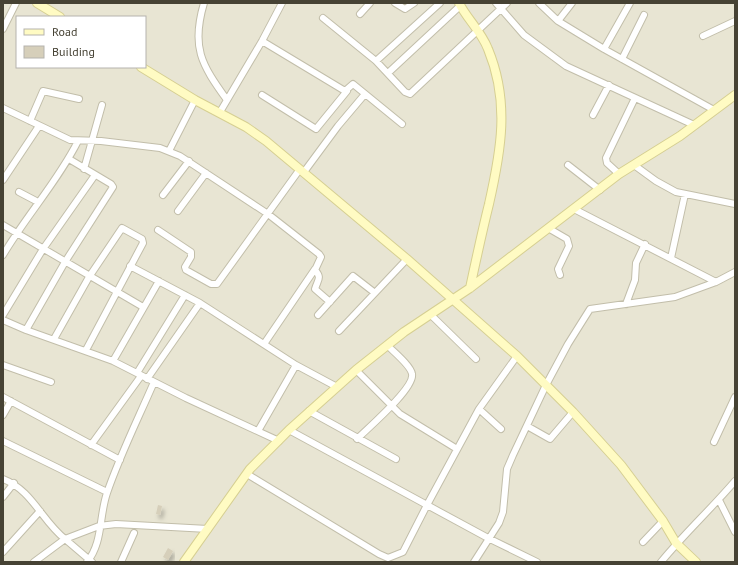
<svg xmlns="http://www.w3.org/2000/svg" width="738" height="565" font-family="'PT Sans',sans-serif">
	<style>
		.residential { fill: #e8e5d3; fill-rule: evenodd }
		.building { fill: #d6cfba; filter: url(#shadow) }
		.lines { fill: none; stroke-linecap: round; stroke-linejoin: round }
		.street-casing { stroke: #c2beaa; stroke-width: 8 }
		.secondary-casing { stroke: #d6cf92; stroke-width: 10 }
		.street { stroke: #fff; stroke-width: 6 }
		.secondary { stroke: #fffbc3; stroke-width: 8 }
	</style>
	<defs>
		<filter id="shadow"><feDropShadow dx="2.5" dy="4" stdDeviation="2" flood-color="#0004"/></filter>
	</defs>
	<rect width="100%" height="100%" fill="#f3f1e5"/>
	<path class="residential" d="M 3,3 L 735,3 L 735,562 L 3,562 ZM 17,17 L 145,17 L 145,67 L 17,67 Z"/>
	<path class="building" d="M 158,505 L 162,506 L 160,515 L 156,514 Z
		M 168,548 L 173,551 L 168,560 L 163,557 Z"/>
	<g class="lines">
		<g class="street-casing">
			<path id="street" d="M 204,3 C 191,47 201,64 227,100
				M 395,3 L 405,9 L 414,3
				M 496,3 L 524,35 L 566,66 L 694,125
				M 539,3 L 558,21 L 604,49 L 714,110
				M 360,14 L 370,3
				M 323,18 L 376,61 L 405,92 L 410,94 L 507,3
				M 558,21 L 572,3
				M 3,29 L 16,3
				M 703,36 L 735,21
				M 262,41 L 345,91 L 353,84 L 402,124
				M 604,49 L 630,3
				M 622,59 L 644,15
				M 376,61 L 440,3
				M 388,73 L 460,6
				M 262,95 L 316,129 L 347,91
				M 3,108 L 70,140 L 101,141 L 160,148 L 180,156 L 268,214 L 319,254 L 321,257 L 315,270 C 322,278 318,279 315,289 L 330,302
				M 220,112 L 262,41 L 282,3
				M 593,115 L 609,85
				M 30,121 L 43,91 L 79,99
				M 169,151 L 195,100
				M 568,165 L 600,190
				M 634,165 L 656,181 L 676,192 L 735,204
				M 84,169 L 102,105
				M 304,172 L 338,126 L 365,94
				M 619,174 L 607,163 L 606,158 L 635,98
				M 3,180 L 39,126
				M 19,192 L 38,202
				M 163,195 L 189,161
				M 574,209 L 716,282
				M 178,211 L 206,173
				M 3,225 L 143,307
				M 548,228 L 567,239 L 569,246 L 558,269 L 560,275
				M 158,230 L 191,252 L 191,257 L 185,267 L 186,270 L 211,284 L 217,284 L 300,169
				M 3,255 C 26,216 58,181 78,141
				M 671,258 L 685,194
				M 130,266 L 200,303 L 296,365 L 337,387
				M 626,304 L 635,280 L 636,263 L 645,244
				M 3,315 L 43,249 L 95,175
				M 318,315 L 353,276 L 375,293
				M 431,315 L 476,359
				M 3,320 L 26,330 L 113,361 L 186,398 L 279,441
				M 26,330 L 65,262 L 113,187 L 111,184 L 69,159
				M 339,331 L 407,259
				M 54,339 L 89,277 L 122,228 L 142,239 L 143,243 L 86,350
				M 264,344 L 315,269
				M 517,356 L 479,409 L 427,505 L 488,538 L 537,562
				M 113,361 L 159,281
				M 3,365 L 51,382
				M 356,370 L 400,414 L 457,449
				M 137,373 L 185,295
				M 147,379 L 200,303
				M 3,397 L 120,460
				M 479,409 L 501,429
				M 309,411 L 396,459
				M 3,415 L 11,401
				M 527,426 L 550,439 L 573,412
				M 258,431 L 296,365
				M 357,439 C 368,428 415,388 412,374 C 411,366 394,352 388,346
				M 3,441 L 107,492
				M 714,442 L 735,397
				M 91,445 L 141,376
				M 247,474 L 379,554 L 388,558 L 403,552 L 427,505 L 289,430
				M 3,479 C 32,490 42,521 65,539 L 99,526 L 116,524 L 208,529
				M 3,497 L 14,483
				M 719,500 L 735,532
				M 643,542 L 663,521
				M 3,552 L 40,511
				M 34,562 L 65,539 L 92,562
				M 87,562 C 103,543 99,516 107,493 C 120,455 138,419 154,382
				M 121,562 L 134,533
				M 474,562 L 499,523 L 503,512 L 507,469 L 513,455 L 546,385 L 568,344 L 590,309 L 675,297 L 716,282 L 735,272
				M 661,562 C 684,534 711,509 735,481"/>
		</g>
		<g class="secondary-casing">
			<path id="secondary" d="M 37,3 L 60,17
				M 459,3 C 467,19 481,31 488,49 C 510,102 501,151 489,204 C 482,232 476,260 470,288
				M 141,67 L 195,100 L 246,127 L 266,141 L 407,259 L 517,356 L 573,412 L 621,465 L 663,521 L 676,543 L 696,562
				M 184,562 L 250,469 L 289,430 L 356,370 L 404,332 L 470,288 L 619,174 L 680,136 L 735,95"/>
		</g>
		<use href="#street" class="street"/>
		<use href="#secondary" class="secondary"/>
	</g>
	<rect width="738" height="565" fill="none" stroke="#464234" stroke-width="8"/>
	<rect x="16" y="16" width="130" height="52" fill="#ffffff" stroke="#b5b3ae"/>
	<rect x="24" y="29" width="20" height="6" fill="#fffbc3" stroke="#b5b3ae"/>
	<text x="52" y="36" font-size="12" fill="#464234">Road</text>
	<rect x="24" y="46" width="20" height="12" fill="#d6cfba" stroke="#b5b3ae"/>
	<text x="52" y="56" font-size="12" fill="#464234">Building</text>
</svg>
